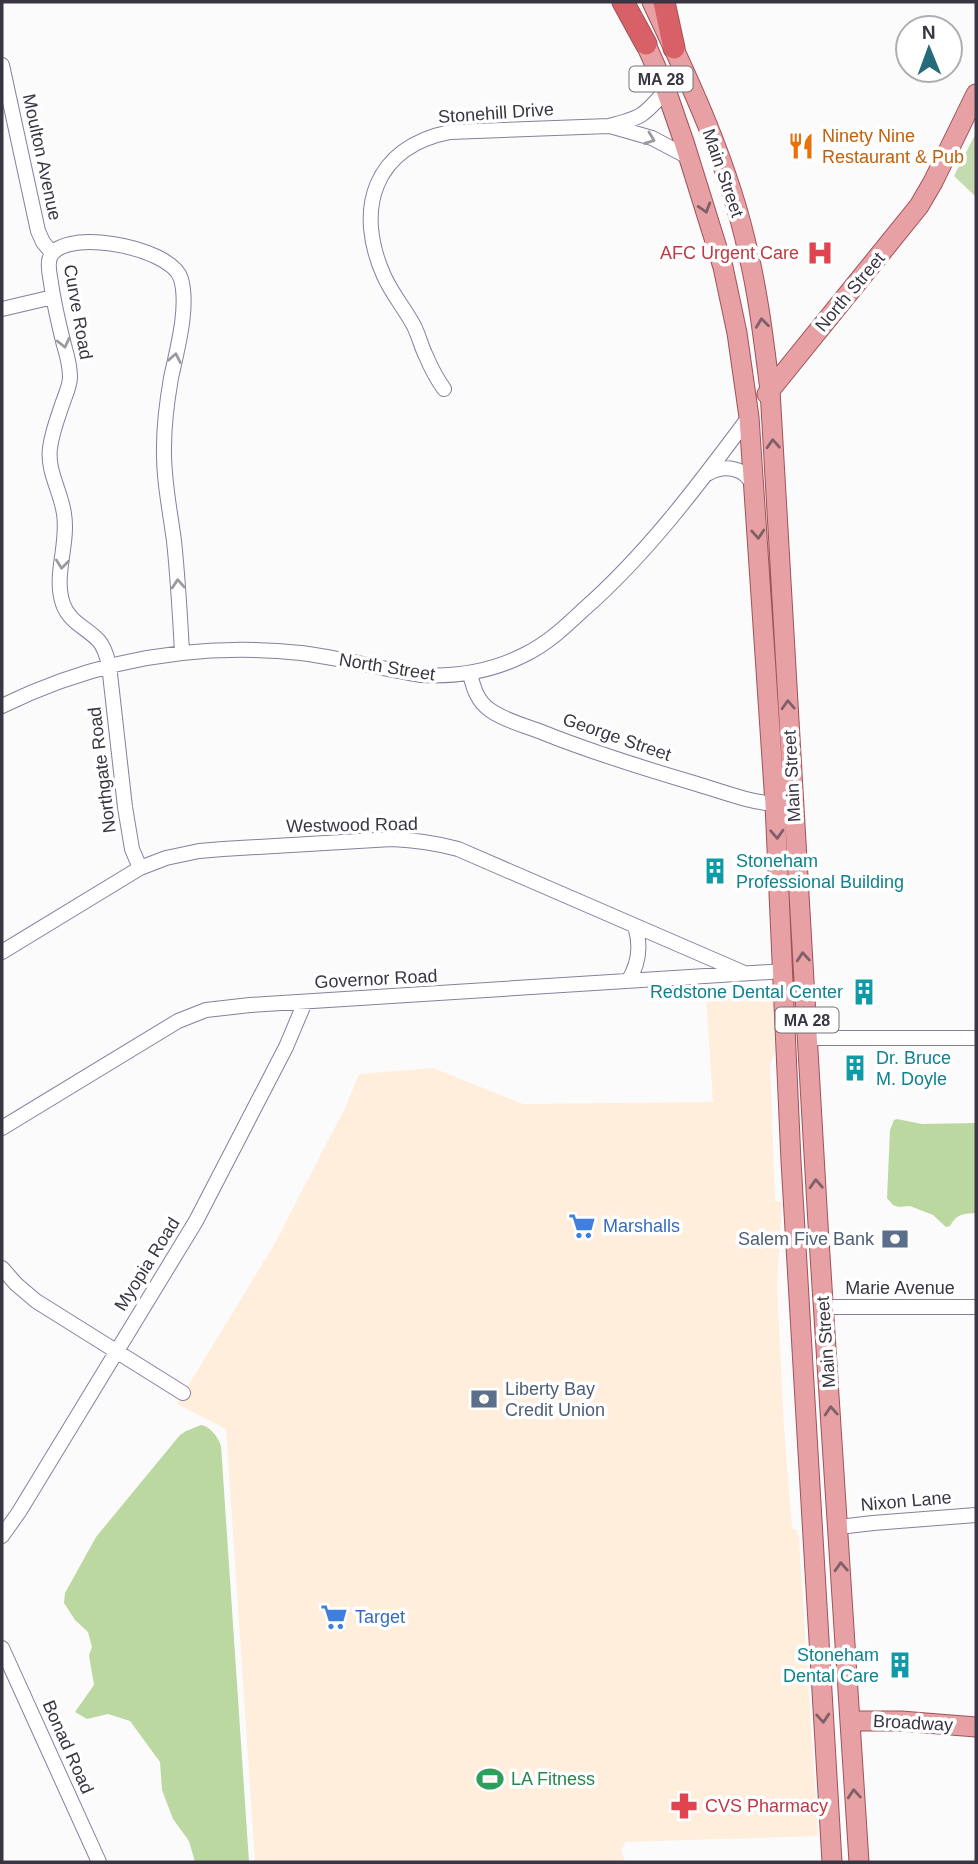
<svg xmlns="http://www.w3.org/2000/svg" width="978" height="1864" font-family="Arial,sans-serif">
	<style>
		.commercial { fill: #ffeedc }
		.green { fill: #c4dbaf }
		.forest { fill: #bbd8a1 }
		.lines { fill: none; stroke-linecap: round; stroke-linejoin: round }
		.minor-casing { stroke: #897e9e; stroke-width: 16 }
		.major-casing { stroke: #a0525a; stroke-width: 21 }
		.highway-casing { stroke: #a0525a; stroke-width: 23 }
		.minor { stroke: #fff; stroke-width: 14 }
		.major { stroke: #e7a0a3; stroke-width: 19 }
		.highway { stroke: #d76166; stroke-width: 21 }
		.oneway { stroke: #9c9aa1 }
		.oneway2 { stroke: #7f6069 }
		.labels { text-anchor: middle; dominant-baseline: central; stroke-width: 7; stroke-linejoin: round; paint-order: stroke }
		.shield { fill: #fff; stroke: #75727b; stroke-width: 2 }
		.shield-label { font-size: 16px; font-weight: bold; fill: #3a3543 }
		.street-label { font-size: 18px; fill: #3a3543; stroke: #fff }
		.food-label { font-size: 18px; fill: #c56008; stroke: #fff; text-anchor: start }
		.health-label { font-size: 18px; fill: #be3a42; stroke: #fff; text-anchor: end }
		.culture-label { font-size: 18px; fill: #0d838f; stroke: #fff; text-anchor: start }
		.shop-label { font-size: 18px; fill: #366cbe; stroke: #fff; text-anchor: start }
		.service-label { font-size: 18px; fill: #4e5e75; stroke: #fff; text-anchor: end }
		.leisure-label { font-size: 18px; fill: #27864d; stroke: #fff; text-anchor: start }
	</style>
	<rect width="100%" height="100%" fill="#fbfbfb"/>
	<path class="commercial" d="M 766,989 L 773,995 L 775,1052 L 770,1064 L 775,1201 L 782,1202 L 777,1286 L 784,1427 L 792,1528 L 796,1530 L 799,1537 L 818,1836 L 626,1842 L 621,1849 L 625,1862 L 255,1862 L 226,1429 L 177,1404 L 274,1245 L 346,1106 L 359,1074 L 433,1068 L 523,1104 L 713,1102 L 706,996 L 737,990 Z"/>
	<path class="green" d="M 976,133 L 976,197 L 954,176 Z"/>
	<path class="forest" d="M 897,1119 L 922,1124 L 976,1123 L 976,1213 C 962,1214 957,1214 950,1226 L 946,1227 L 933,1215 L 910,1206 L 899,1207 L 893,1205 L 887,1198 L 890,1130 L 894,1120 Z
		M 201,1425 C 211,1427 218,1437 221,1446 L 249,1862 L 195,1862 L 189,1841 L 173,1819 L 162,1790 L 160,1762 L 130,1721 L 108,1714 L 87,1719 L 75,1712 L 94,1685 L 89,1655 L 92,1647 L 88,1632 L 75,1620 L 64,1603 L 65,1593 L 96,1537 L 180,1435 L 186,1431 Z"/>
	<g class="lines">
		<g class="minor-casing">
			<path id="minor" d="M 2,65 L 38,231 L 43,242 L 52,253
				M 610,126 L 652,138 L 690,158
				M 2,309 L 53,297
				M 444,389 C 437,379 431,368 426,356 C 421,346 419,336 414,326 C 405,309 392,294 384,276 C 354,209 374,147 450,132 L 609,126 C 641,118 644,116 666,90
				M 707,474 C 724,464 747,467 753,487
				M 470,673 C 473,687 477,701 490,710 C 505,721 527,726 544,733 C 594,753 646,769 697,784 C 723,792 749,802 775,804
				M 2,706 C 96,660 197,642 301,653 C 341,658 381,669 421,675 C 457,677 492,671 524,655 C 547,644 565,627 583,610 C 647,554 699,484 749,417
				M 140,868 L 132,849 L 125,807 L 109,665 C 107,657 105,648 99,641 C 87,628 69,622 63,604 C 53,575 69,544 64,514 C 61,491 47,472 50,448 C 52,432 58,417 63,402 C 66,394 70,385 70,377 C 70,366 67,355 64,345 C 59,325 54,304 51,283 C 50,276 48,269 49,262 C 52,225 171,245 181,279 C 189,307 177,350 171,378 C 167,401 164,424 164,447 C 163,478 170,510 174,541 C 178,578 180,615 182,652
				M 2,952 L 140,868 L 166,858 L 199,851 L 223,849 L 392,839 C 415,840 436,843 458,849 L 742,972
				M 628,981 C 639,964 641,945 635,926
				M 808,1038 L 976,1038
				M 2,1128 L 178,1021 L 206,1010 L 250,1005 L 784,971
				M 2,1268 L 16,1284 L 36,1301 L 183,1393
				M 823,1307 L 976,1307
				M 839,1527 L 873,1523 L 976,1515
				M 2,1536 L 19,1512 L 196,1221 L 286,1047 L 305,1002
				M 2,1648 L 99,1862"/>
		</g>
		<g class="major-casing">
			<path id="major" d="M 652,2 C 690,82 729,165 748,252 C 759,298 764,344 770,390 L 818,1224 L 859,1862
				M 640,31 L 666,90 L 684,142 L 723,267 L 737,333 L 749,417 L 775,804 L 791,1161 L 832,1862
				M 767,394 L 919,206 L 933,182 L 976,94
				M 850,1721 L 901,1721 L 976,1727"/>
		</g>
		<g class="highway-casing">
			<path id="highway" d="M 623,2 L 646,44
				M 664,2 L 674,48"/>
		</g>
		<use href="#minor" class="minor"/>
		<use href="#major" class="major"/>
		<use href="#highway" class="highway"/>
	</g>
	<defs><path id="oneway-chevron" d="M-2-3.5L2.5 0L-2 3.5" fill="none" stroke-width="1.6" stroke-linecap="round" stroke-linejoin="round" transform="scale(1.75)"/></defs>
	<g class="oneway">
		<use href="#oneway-chevron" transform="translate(650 139) rotate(21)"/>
		<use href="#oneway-chevron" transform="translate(64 343) rotate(77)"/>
		<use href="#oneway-chevron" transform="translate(175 358) rotate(-79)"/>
		<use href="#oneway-chevron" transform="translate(62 564) rotate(96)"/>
		<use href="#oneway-chevron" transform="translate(178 584) rotate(-94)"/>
	</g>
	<g class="oneway2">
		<use href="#oneway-chevron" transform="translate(705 208) rotate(73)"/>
		<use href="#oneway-chevron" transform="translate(762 323) rotate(-97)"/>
		<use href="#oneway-chevron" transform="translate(773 444) rotate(-93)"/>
		<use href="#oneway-chevron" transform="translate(758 534) rotate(86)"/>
		<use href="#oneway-chevron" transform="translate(788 705) rotate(-93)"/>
		<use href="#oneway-chevron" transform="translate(777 834) rotate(87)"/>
		<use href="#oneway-chevron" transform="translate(803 957) rotate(-94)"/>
		<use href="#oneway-chevron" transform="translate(816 1184) rotate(-93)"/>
		<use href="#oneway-chevron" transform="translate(831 1411) rotate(-94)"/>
		<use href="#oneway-chevron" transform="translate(841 1567) rotate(-93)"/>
		<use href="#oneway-chevron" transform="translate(823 1718) rotate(86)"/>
		<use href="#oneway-chevron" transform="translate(854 1794) rotate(-94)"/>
	</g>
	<defs>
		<g id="restaurant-bare" transform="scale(2.1)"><path d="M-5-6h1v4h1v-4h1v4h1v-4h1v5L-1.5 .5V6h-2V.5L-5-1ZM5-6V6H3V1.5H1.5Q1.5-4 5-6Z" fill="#e8710a" stroke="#fff" stroke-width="2.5" paint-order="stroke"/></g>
		<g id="hospital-bare" transform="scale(2.1)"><path d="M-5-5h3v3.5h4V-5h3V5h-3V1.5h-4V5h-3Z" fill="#e0444e" stroke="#fff" stroke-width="2.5" paint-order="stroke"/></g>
		<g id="building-bare" transform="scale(2.1)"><path d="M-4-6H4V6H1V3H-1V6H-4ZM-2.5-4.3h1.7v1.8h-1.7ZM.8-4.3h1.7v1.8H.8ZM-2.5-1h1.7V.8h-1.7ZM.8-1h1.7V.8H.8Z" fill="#0f9aa8" stroke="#fff" stroke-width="2.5" paint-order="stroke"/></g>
		<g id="supermarket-bare" transform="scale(2.1)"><path d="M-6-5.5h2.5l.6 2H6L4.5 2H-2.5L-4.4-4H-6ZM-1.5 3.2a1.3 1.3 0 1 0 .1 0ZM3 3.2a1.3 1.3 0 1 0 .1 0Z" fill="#3f7fe0" stroke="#fff" stroke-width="2.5" paint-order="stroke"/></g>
		<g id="bank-bare" transform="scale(2.1)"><path d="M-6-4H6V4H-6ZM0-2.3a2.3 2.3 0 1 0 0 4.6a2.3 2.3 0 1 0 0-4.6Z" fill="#5c6f8a" stroke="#fff" stroke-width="2.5" paint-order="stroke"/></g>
		<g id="stadium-bare" transform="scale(2.1)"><path d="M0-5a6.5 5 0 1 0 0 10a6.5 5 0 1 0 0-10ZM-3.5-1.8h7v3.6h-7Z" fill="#2e9e5b" stroke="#fff" stroke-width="2.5" paint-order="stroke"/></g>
		<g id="pharmacy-bare" transform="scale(2.1)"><path d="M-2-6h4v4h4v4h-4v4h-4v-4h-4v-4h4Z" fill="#e0444e" stroke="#fff" stroke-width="2.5" paint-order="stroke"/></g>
	</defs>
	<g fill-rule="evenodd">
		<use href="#restaurant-bare" x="801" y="146"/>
		<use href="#hospital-bare" x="820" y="253"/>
		<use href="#building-bare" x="715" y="871"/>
		<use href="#building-bare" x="864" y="992"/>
		<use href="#building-bare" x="855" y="1068"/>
		<use href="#supermarket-bare" x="582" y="1226"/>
		<use href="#bank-bare" x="895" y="1239"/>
		<use href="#bank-bare" x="484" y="1399"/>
		<use href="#supermarket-bare" x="334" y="1617"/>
		<use href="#building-bare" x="900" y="1665"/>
		<use href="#stadium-bare" x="490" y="1779"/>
		<use href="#pharmacy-bare" x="684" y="1806"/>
	</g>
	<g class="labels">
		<g class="shield">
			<rect x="629.5" y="66.5" width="63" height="25" rx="5"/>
			<rect x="775.5" y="1007.5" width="63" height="25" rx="5"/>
		</g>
		<g class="shield-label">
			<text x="661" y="79">MA 28</text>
			<text x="807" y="1020">MA 28</text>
		</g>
		<g class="street-label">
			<text transform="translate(496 113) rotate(-4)">Stonehill Drive</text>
			<text transform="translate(42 157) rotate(78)">Moulton Avenue</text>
			<text transform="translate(723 173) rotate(71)">Main Street</text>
			<text transform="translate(850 292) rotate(-50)">North Street</text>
			<text transform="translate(78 312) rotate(80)">Curve Road</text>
			<text transform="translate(387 667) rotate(9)">North Street</text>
			<text transform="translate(617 737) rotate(19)">George Street</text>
			<text transform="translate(102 770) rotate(-97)">Northgate Road</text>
			<text transform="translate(792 776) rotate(-93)">Main Street</text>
			<text transform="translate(352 825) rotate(-1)">Westwood Road</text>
			<text transform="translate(376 979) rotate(-3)">Governor Road</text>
			<text transform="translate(147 1264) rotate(-58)">Myopia Road</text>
			<text x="900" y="1288">Marie Avenue</text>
			<text transform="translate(826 1342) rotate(-94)">Main Street</text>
			<text transform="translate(906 1501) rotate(-5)">Nixon Lane</text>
			<text transform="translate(913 1723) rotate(3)">Broadway</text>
			<text transform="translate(68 1747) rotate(66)">Bonad Road</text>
		</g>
		<g class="food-label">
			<text x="822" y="136">Ninety Nine<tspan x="822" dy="21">Restaurant &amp; Pub</tspan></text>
		</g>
		<g class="health-label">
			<text x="799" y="253">AFC Urgent Care</text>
			<text x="705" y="1806" text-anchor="start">CVS Pharmacy</text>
		</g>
		<g class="culture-label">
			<text x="736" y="861">Stoneham<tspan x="736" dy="21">Professional Building</tspan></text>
			<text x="843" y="992" text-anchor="end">Redstone Dental Center</text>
			<text x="876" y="1058">Dr. Bruce<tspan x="876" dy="21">M. Doyle</tspan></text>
			<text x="879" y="1655" text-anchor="end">Stoneham<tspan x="879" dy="21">Dental Care</tspan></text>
		</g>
		<g class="shop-label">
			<text x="603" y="1226">Marshalls</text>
			<text x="355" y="1617">Target</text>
		</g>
		<g class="service-label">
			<text x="874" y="1239">Salem Five Bank</text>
			<text x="505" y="1389" text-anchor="start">Liberty Bay<tspan x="505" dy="21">Credit Union</tspan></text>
		</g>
		<g class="leisure-label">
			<text x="511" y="1779">LA Fitness</text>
		</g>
	</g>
	<rect width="978" height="1864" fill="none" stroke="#3a3543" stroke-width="7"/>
	<g transform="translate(929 49) rotate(359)"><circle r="33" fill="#ffffff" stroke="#b0aeb4" stroke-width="2"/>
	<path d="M0-5L12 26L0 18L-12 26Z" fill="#266b7b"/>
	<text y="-10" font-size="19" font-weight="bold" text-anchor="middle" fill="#3a3543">N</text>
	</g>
</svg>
